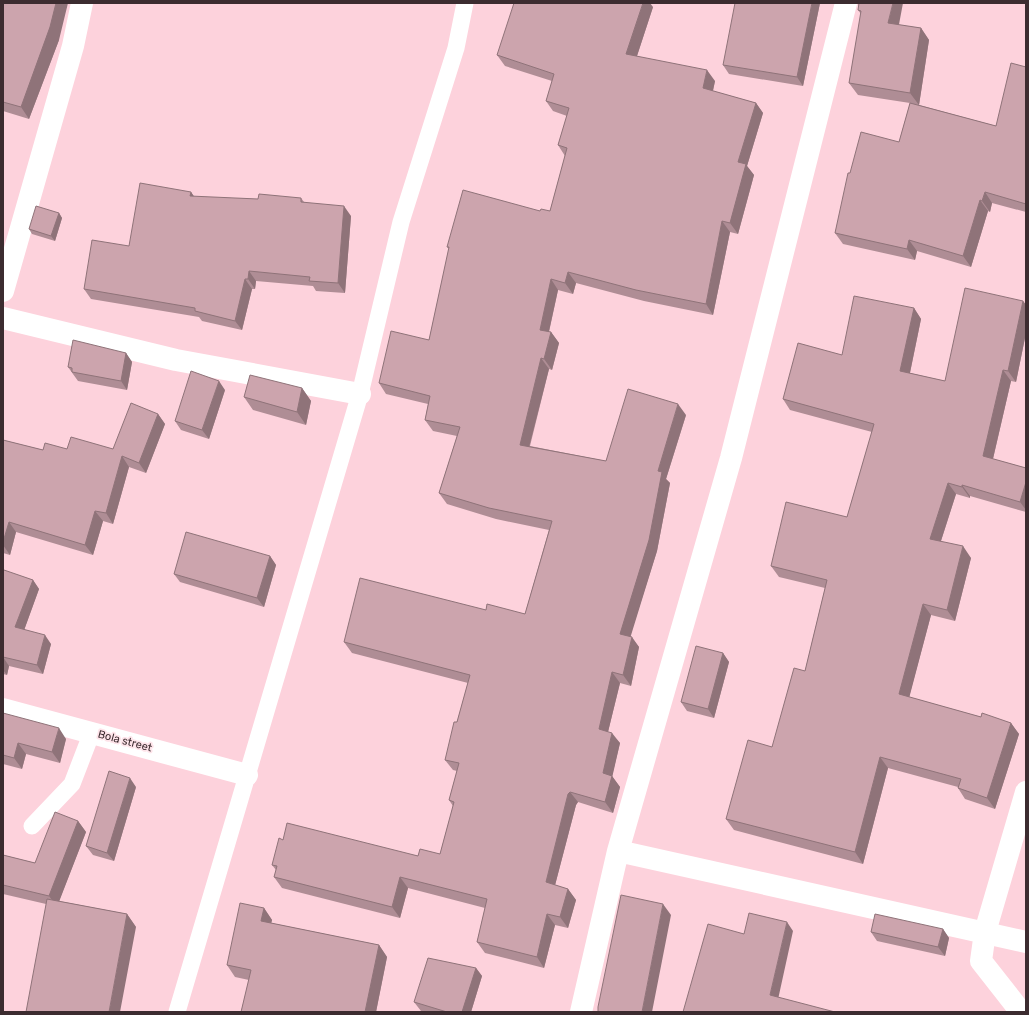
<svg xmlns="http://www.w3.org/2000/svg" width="1029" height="1015" font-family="Rubik,sans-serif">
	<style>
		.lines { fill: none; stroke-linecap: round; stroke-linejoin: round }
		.lane { stroke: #fff; stroke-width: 17 }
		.street { stroke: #fff; stroke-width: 22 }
		.wall { fill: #af8d95 }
		.shaded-wall { fill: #8f7379 }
		.building { fill: #cca4ad; stroke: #8f7379 }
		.labels { text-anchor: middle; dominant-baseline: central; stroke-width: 3.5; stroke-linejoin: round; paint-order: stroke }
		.street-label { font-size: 11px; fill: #3c2c30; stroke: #fee4ea }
	</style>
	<rect width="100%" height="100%" fill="#fdd2dc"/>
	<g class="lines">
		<path class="lane" d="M 32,826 L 72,784 L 92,732
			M 177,1012 L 360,394 L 401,222 L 456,48 L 465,3"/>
		<path class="street" d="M 3,291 L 73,46 L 82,3
			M 3,318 L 176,360 L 360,394
			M 3,709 L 247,775
			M 618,851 L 1026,942
			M 581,1012 L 618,851 L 731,458 L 846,3
			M 1021,1012 L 981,961 L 985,932 L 1026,792"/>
	</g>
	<path class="wall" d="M 3,3 L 59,40 L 29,119 L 3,111 Z
		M 820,3 L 803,86 L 729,74 L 723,65 Z
		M 859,3 L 899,25 L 921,28 L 929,40 L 919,105 L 996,126 L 1026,67 L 1026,212 L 992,203 L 990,212 L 988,211 L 971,267 L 917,251 L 915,260 L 843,244 L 835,233 L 850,173 L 899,142 L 910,103 L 858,95 L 849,83 L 861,14 L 858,10 Z
		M 653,7 L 637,56 L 715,81 L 713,91 L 756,103 L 763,113 L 747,166 L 754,175 L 738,234 L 730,232 L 713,315 L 644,301 L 576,283 L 573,294 L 558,290 L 549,332 L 551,332 L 559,343 L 552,370 L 549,369 L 530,446 L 606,461 L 686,415 L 666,479 L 670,483 L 657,551 L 630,636 L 639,647 L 631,686 L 620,683 L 608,732 L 620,743 L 612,776 L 620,787 L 613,813 L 578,802 L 576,805 L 555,885 L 568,889 L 576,900 L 568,928 L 555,925 L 544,968 L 485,953 L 477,942 L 485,908 L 408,888 L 400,918 L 282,888 L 274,877 L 276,870 L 272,865 L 283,840 L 418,856 L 440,854 L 453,806 L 449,800 L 457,771 L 453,770 L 445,760 L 457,722 L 468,683 L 352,653 L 344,642 L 486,610 L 525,614 L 549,530 L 496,519 L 447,504 L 439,493 L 457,436 L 433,431 L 425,420 L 428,404 L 386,394 L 379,383 L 429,340 L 449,249 L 447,247 L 540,211 L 550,211 L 565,156 L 558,145 L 567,116 L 553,111 L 546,101 L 552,81 L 505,66 L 497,55 Z
		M 191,192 L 194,197 L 258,199 L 301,198 L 304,202 L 351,216 L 345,293 L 316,291 L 313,286 L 256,281 L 255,289 L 252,289 L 242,330 L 202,321 L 199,317 L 91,299 L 84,289 L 129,246 Z
		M 59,213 L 62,218 L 55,241 L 32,234 L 29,229 Z
		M 1023,301 L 1026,305 L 1026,333 L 1016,382 L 1011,381 L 993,459 L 1026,468 L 1026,512 L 970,496 L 970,498 L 956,494 L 941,541 L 971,558 L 955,621 L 931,615 L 909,697 L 981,717 L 1011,723 L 1019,734 L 995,809 L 965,799 L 958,788 L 958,787 L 888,768 L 863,864 L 734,830 L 726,819 L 772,747 L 805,671 L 825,588 L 779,577 L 771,566 L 847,517 L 872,432 L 790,410 L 783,399 L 842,355 L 914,308 L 921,319 L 910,373 L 945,381 Z
		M 126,353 L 132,362 L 127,390 L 78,381 L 68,367 Z
		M 302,388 L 311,401 L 306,425 L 253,410 L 244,397 Z
		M 225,390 L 209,439 L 181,430 L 175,421 Z
		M 158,414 L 165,424 L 146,473 L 129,467 L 113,524 L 103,521 L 93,555 L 16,532 L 10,555 L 3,553 L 3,440 L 43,450 L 113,449 Z
		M 270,556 L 276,565 L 264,607 L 180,582 L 174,574 Z
		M 3,573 L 33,580 L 39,589 L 24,630 L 51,644 L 43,674 L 9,666 L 7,675 L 3,674 Z
		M 723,653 L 729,662 L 714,718 L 687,711 L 681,702 Z
		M 3,713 L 66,739 L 60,763 L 26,754 L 22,769 L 3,764 Z
		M 136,787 L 114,861 L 93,855 L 86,846 Z
		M 78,821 L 86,832 L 59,901 L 127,914 L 136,927 L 46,904 L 3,894 L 3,855 L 35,863 Z
		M 264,908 L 272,920 L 271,923 L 379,945 L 387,957 L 376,1012 L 241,1012 L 249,980 L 235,977 L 227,965 Z
		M 943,929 L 949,938 L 945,956 L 877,941 L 871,932 Z
		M 476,968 L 482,976 L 471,1012 L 424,1012 L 421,1011 L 414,1002 Z"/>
	<path class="shaded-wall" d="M 56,3 L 68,3 L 59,40 L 29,119 L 21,107 Z
		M 643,3 L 650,3 L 653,7 L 634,65 L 626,54 Z
		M 812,3 L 820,3 L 803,86 L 797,77 Z
		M 893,3 L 903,3 L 897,35 L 888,23 Z
		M 921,28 L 929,40 L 919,105 L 910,93 Z
		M 707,70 L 715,81 L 711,99 L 703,88 Z
		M 756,103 L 763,113 L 747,166 L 754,175 L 738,234 L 730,223 L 738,162 Z
		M 191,192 L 198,202 L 190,196 Z
		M 985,192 L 992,203 L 990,212 L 982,201 Z
		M 980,200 L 988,211 L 971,267 L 963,256 Z
		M 344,206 L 351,216 L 345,293 L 338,283 Z
		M 59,213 L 62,218 L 55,241 L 51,236 Z
		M 722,221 L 730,232 L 713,315 L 706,304 Z
		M 909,240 L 917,251 L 915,260 L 907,249 Z
		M 249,271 L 256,281 L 255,289 L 248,279 Z
		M 568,272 L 576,283 L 573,294 L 565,283 Z
		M 245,279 L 252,289 L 242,330 L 235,321 Z
		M 551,279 L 558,290 L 547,340 L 540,330 Z
		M 1023,301 L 1026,305 L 1026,333 L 1016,382 L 1008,371 Z
		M 914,308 L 921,319 L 908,382 L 900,371 Z
		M 551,332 L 559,343 L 552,370 L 544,359 Z
		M 126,353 L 132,362 L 127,390 L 121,381 Z
		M 541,358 L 549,369 L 527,455 L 520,445 Z
		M 1003,370 L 1011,381 L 991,467 L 983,456 Z
		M 219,381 L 225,390 L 209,439 L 202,430 Z
		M 302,388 L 311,401 L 306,425 L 297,412 Z
		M 678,404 L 686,415 L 666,479 L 670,483 L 657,551 L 628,645 L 620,634 L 658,471 Z
		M 158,414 L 165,424 L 146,473 L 139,463 Z
		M 122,456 L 129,467 L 113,524 L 106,513 Z
		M 1026,482 L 1026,510 L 1020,502 Z
		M 948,483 L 956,494 L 938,550 L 930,539 Z
		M 962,485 L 970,496 L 970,498 L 962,487 Z
		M 95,511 L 103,521 L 93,555 L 85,545 Z
		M 9,522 L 16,532 L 10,555 L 3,545 L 3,542 Z
		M 963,546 L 971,558 L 955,621 L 947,610 Z
		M 270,556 L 276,565 L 264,607 L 257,598 Z
		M 33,580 L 39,589 L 22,636 L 15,627 Z
		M 923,604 L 931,615 L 907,706 L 899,694 Z
		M 45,635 L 51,644 L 43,674 L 37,665 Z
		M 632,637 L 639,647 L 631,686 L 623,675 Z
		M 723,653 L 729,662 L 714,718 L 708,709 Z
		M 3,657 L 9,666 L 7,675 L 3,670 Z
		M 612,672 L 620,683 L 606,740 L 599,729 Z
		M 1011,723 L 1019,734 L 995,809 L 987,798 Z
		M 59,728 L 66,739 L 60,763 L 52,752 Z
		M 612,733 L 620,743 L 612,778 L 612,776 L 620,787 L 613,813 L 605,802 L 603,773 Z
		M 18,743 L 26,754 L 22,769 L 14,758 Z
		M 880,757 L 888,768 L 863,864 L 855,852 Z
		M 130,778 L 136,787 L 114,861 L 107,853 Z
		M 570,792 L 578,802 L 576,805 L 553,893 L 546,882 L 568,794 Z
		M 78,821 L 86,832 L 57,907 L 49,896 Z
		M 400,877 L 408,888 L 400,918 L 392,907 Z
		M 568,889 L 576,900 L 568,928 L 560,917 Z
		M 663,904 L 671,915 L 652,1012 L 642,1012 Z
		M 264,908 L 272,920 L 269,932 L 261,921 Z
		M 127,914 L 136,927 L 120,1012 L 109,1012 Z
		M 547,914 L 555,925 L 544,968 L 537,957 Z
		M 787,922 L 793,931 L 777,1004 L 770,995 Z
		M 943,929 L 949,938 L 945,956 L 938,947 Z
		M 379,945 L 387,957 L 376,1012 L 365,1012 Z
		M 476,968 L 482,976 L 471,1012 L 462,1012 Z"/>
	<path class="building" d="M 3,3 L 56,3 L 50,27 L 21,107 L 3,102 Z
		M 514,3 L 643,3 L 626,54 L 707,70 L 703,88 L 756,103 L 738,162 L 746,164 L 730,223 L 722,221 L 706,304 L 636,290 L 568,272 L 565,283 L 551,279 L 540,330 L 551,332 L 544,359 L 541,358 L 520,445 L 606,461 L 628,389 L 678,404 L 658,471 L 662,472 L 649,540 L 620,634 L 632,637 L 623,675 L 612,672 L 599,729 L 612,733 L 603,773 L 612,776 L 605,802 L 570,792 L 568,794 L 546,882 L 568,889 L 560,917 L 547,914 L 537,957 L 477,942 L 487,899 L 400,877 L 392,907 L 274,877 L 277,866 L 272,865 L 279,838 L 283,840 L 287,823 L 418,856 L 420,849 L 440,854 L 454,802 L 449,800 L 459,763 L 445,760 L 454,722 L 457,722 L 470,675 L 344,642 L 360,578 L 486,610 L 487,604 L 525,614 L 552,521 L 489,508 L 439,493 L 460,427 L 425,420 L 430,396 L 379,383 L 391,331 L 429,340 L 449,247 L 447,247 L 463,190 L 540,211 L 541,209 L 550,211 L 567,148 L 558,145 L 569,108 L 546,101 L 554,74 L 497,55 Z
		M 735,3 L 812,3 L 797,77 L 723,65 Z
		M 859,3 L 893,3 L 888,23 L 921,28 L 910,93 L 849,83 L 861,11 L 858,10 Z
		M 1011,63 L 1026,67 L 1026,204 L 985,192 L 982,201 L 980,200 L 963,256 L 909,240 L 907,249 L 835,233 L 848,173 L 850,173 L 861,132 L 899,142 L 910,103 L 996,126 Z
		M 140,183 L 191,192 L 190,196 L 258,199 L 259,194 L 301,198 L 301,202 L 344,206 L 338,283 L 309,281 L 310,277 L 249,271 L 248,279 L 245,279 L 235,321 L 195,311 L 195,308 L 84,289 L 92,240 L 129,246 Z
		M 36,206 L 59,213 L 51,236 L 29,229 Z
		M 965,288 L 1023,301 L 1008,371 L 1003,370 L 983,456 L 1026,468 L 1026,482 L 1020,502 L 962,485 L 962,487 L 948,483 L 930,539 L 963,546 L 947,610 L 923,604 L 899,694 L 981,717 L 982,713 L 1011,723 L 987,798 L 958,788 L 961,779 L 880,757 L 855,852 L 726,819 L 748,740 L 772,747 L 794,668 L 805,671 L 827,580 L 771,566 L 786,502 L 847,517 L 874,424 L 783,399 L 798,343 L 842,355 L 854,296 L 914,308 L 900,371 L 945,381 Z
		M 73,340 L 126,353 L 121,381 L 72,372 L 72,368 L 68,367 Z
		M 191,371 L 219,381 L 202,430 L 175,421 Z
		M 250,375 L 302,388 L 297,412 L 244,397 Z
		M 131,403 L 158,414 L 139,463 L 122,456 L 106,513 L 95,511 L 85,545 L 9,522 L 3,542 L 3,440 L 43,450 L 45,443 L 67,449 L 71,437 L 113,449 Z
		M 186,532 L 270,556 L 257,598 L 174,574 Z
		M 4,570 L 33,580 L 15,627 L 45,635 L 37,665 L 3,657 L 3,573 Z
		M 696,646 L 723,653 L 708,709 L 681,702 Z
		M 3,713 L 59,728 L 52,752 L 18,743 L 14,758 L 3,755 Z
		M 109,771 L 130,778 L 107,853 L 86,846 Z
		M 55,812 L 78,821 L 49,896 L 3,885 L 3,855 L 35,863 Z
		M 621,895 L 663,904 L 642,1012 L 598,1012 L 598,1007 Z
		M 47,899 L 127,914 L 109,1012 L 26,1012 Z
		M 240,903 L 264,908 L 261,921 L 379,945 L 365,1012 L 241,1012 L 251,970 L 227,965 Z
		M 749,913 L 787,922 L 770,995 L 835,1012 L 683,1012 L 708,924 L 744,934 Z
		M 875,914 L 943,929 L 938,947 L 871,932 Z
		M 428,958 L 476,968 L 462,1012 L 447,1012 L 414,1002 Z"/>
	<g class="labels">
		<g class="street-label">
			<text transform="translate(125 741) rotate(15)">Bola street</text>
		</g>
	</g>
	<rect width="1029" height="1015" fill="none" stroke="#3c2c30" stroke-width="8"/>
</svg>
